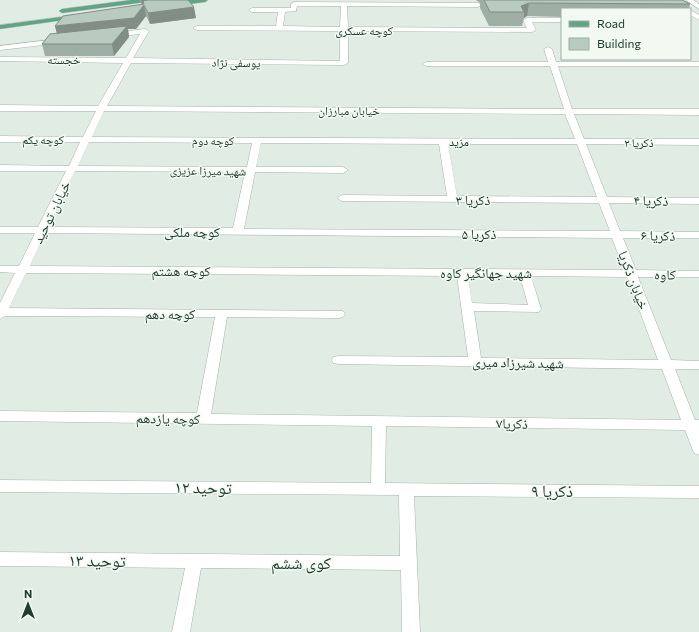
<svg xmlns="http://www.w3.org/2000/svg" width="699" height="632" font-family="Commissioner,'Noto Naskh Arabic',sans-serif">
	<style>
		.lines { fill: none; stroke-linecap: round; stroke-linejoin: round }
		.minor-casing { stroke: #a3b5aa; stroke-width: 1 }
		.major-casing { stroke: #c1c9c5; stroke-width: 1 }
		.minor { fill: #fff; fill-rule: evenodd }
		.major { fill: #62a584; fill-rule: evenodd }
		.wall { fill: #9faea4 }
		.shaded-wall { fill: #828d86 }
		.building { fill: #b9cabf; stroke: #828d86 }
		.labels { text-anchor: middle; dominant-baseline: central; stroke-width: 3; stroke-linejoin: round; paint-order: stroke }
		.far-street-label { font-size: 12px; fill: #203e2f; stroke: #f2f9f3 }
		.street-label { font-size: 14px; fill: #203e2f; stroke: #f2f9f3 }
		.near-street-label { font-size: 17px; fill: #203e2f; stroke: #f2f9f3 }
	</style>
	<rect width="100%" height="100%" fill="#e1ede4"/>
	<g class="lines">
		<g class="minor-casing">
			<path id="minor" d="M 686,0 L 693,0 L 699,4 L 699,9 Z
				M 294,2 L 478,3 L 481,5 L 478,7 L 347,6 L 348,27 L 527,28 L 523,20 L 527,18 L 562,18 L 562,22 L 532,22 L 536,30 L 532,32 L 348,31 L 348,63 L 344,65 L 131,63 L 107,106 L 564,109 L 550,66 L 426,66 L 422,64 L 426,62 L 548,62 L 544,49 L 548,47 L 552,49 L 556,62 L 699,62 L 699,66 L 558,66 L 572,109 L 699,109 L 699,115 L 574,114 L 584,139 L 699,139 L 699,145 L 586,144 L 607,197 L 699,198 L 699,204 L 609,203 L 620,231 L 699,232 L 699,238 L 623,238 L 636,270 L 699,271 L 699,277 L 638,277 L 671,360 L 699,361 L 699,369 L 675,369 L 695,420 L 699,420 L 699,455 L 694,453 L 685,430 L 386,426 L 385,483 L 699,486 L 699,498 L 414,496 L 420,632 L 402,632 L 401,570 L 201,568 L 190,632 L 172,632 L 185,568 L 0,566 L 0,552 L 400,556 L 399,495 L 0,492 L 0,480 L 371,483 L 372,426 L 0,421 L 0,411 L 197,413 L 215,317 L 5,316 L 0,319 L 0,303 L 15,273 L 0,272 L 0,266 L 19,266 L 35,233 L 0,233 L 0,227 L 38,227 L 66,171 L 0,171 L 0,165 L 69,166 L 80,142 L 0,142 L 0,136 L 83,137 L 96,111 L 0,111 L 0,105 L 98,106 L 123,63 L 0,61 L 0,57 L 126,58 L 140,34 L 112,37 L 108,35 L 112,33 L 145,29 L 149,31 L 133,58 L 340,61 L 340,31 L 197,30 L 193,28 L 197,26 L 276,26 L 278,12 L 252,12 L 249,10 L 252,8 L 291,8 L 291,4 ZM 297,6 L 341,6 L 340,27 L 283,26 L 285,12 L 296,11 ZM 104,111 L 565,114 L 575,139 L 92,137 ZM 89,142 L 252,143 L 247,167 L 78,166 ZM 261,143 L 439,144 L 447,196 L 342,195 L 337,198 L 342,201 L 599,203 L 610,231 L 244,229 L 255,172 L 343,173 L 348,170 L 343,167 L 256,167 ZM 448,144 L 577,144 L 597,197 L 457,196 ZM 75,171 L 245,172 L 233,228 L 48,227 ZM 45,233 L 612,238 L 624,270 L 30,266 ZM 26,273 L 457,276 L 468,357 L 338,356 L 333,357 L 332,360 L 333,363 L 338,364 L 662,369 L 681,420 L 211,414 L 227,317 L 339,318 L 343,317 L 345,314 L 343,311 L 9,308 ZM 468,276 L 520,276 L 528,305 L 472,303 ZM 531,276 L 627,277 L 658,360 L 481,358 L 474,311 L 539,312 L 541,309 Z
				M 690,10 L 699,15 L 699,20 L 690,15 Z
				M 58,39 L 62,41 L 61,43 L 0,50 L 0,46 Z"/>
		</g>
		<g class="major-casing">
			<path id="major" d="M 131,0 L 149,0 L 146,2 L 62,13 L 59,11 L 62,9 Z
				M 189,0 L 208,0 L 205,2 L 174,6 L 171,4 L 174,2 Z
				M 76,15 L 78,16 L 78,18 L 0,29 L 0,25 Z"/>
		</g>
		<use href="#minor" class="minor"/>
		<use href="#major" class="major"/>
	</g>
	<path class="wall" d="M 140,0 L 188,0 L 196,18 L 150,24 L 146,16 L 136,29 L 128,29 L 129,37 L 114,56 L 45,56 L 42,44 L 57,33 L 55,26 L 142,5 Z
		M 476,0 L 682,0 L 690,4 L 689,9 L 562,9 L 562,17 L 527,16 L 524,18 L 522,26 L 489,26 L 480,8 L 480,3 Z"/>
	<path class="shaded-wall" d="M 141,0 L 178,0 L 143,1 L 143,5 L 142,5 Z
		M 529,3 L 527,16 L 524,18 L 524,12 L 521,6 Z
		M 144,5 L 146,16 L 136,29 L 128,29 L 129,37 L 114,56 L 112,44 L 58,38 L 55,26 Z
		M 194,7 L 196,18 L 150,24 L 148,13 Z"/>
	<path class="building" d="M 148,0 L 188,0 L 194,7 L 148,13 L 144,5 L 134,18 L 55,26 L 63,16 L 144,4 L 143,1 Z
		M 484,0 L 682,0 L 690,4 L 529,3 L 521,6 L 524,12 L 490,12 Z
		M 127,26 L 112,44 L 42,44 L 50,34 Z"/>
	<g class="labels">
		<g class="far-street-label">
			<text x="364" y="30">کوچه عسکری</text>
			<text x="64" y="59">خجسته</text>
			<text transform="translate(236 62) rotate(1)">یوسفی نژاد</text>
			<text x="349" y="110">خیابان مبارزان</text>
			<text x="43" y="139">کوچه یکم</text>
			<text x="213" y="140">کوچه دوم</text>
			<text x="459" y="141">مزید</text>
			<text x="639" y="142">ذکریا ۲</text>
			<text transform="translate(208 170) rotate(1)">شهید میرزا عزیزی</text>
		</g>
		<g class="street-label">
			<text x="473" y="199">ذکریا ۳</text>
			<text transform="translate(651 200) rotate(1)">ذکریا ۴</text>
			<text transform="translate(51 212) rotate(-64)">خیابان توحید</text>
			<text x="192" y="231">کوچه ملکی</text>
			<text x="479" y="233">ذکریا ۵</text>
			<text transform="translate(658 235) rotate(1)">ذکریا ۶</text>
			<text x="181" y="270">کوچه هشتم</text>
			<text x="486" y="272">شهید جهانگیر کاوه</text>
			<text transform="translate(665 274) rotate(1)">کاوه</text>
			<text transform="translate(634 280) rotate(69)">خیابان ذکریا</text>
			<text x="170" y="313">کوچه دهم</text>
			<text transform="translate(518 362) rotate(1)">شهید شیرزاد میری</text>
			<text transform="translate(168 418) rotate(1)">کوچه یازدهم</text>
			<text transform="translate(512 423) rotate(1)">ذکریا۷</text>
		</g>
		<g class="near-street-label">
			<text transform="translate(203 487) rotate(1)">توحید ۱۲</text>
			<text x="552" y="490">ذکریا ۹</text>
			<text transform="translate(97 560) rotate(1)">توحید ۱۳</text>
			<text x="301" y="562">کوی ششم</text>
		</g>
	</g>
	<rect x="561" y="8" width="130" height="52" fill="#f2f9f3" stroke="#9eaea5"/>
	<rect x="569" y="21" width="20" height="6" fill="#62a584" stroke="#9eaea5"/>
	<text x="597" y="28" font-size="12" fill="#203e2f">Road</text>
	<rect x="569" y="38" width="20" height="12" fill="#b9cabf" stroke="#9eaea5"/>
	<text x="597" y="48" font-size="12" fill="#203e2f">Building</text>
	<g transform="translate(28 604)" stroke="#f2f9f3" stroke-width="3" paint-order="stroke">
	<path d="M0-3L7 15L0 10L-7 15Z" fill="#203e2f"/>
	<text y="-6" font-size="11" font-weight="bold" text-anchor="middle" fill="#203e2f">N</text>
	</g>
</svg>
